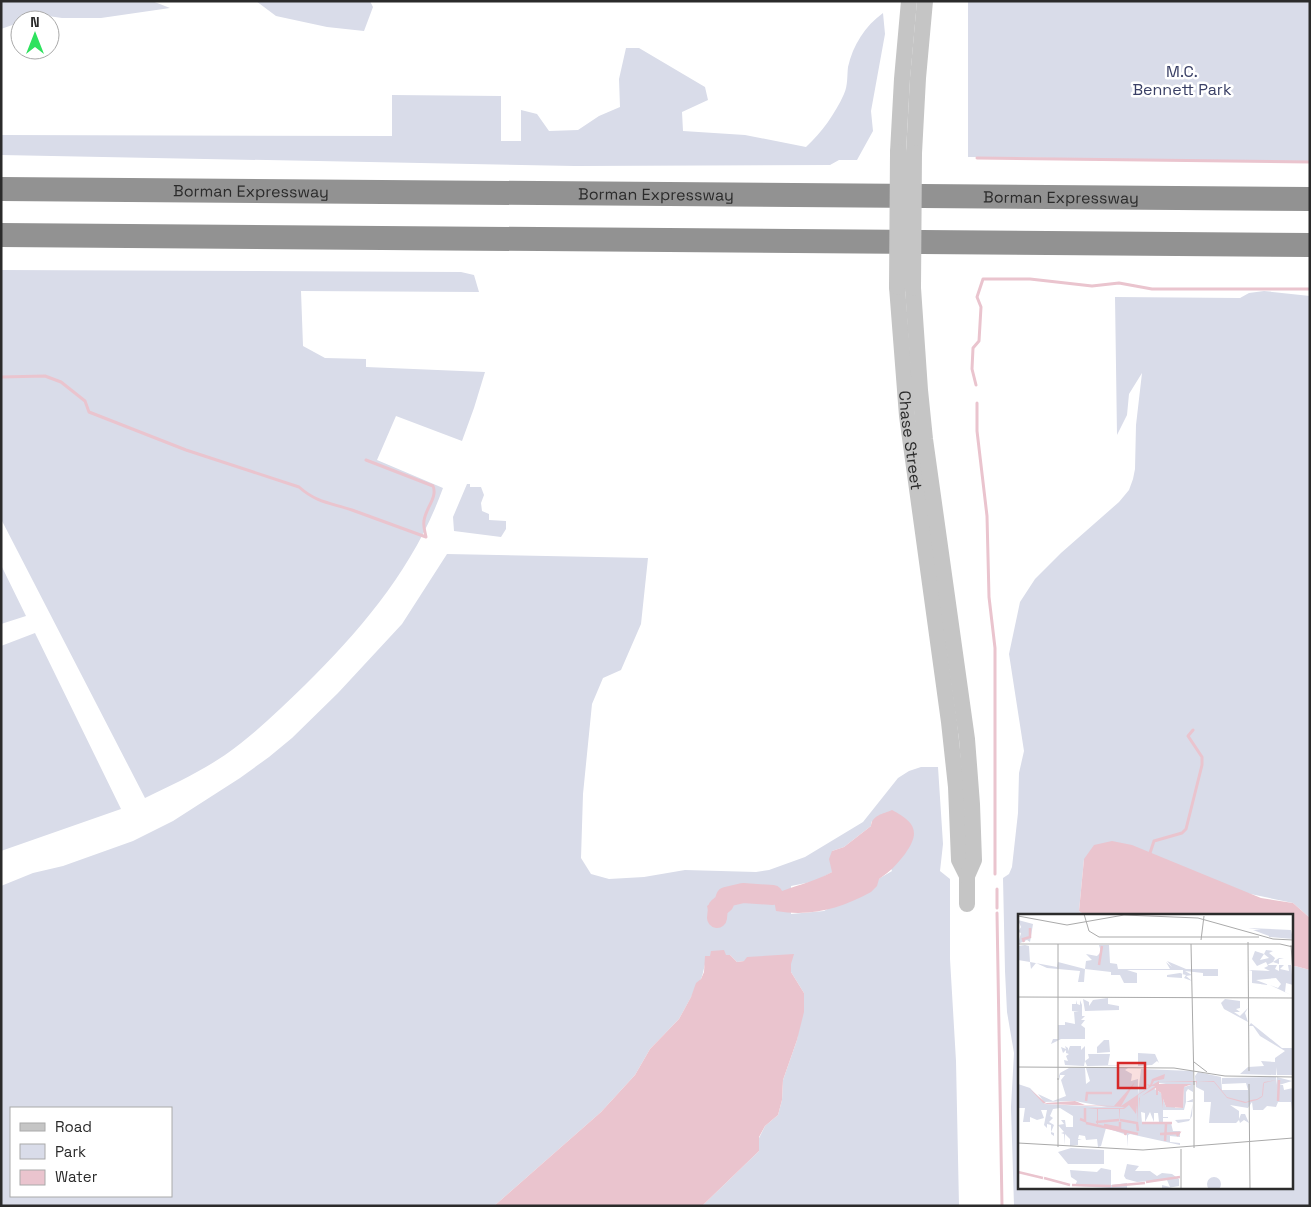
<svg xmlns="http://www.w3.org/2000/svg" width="1311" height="1207" font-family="'Space Grotesk',sans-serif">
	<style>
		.green { fill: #d9dce9; fill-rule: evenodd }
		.water { fill: #eac4ce }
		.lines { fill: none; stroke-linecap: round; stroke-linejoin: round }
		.stream { stroke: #eac4ce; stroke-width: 3 }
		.river { stroke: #eac4ce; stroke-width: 20 }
		.minor { stroke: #c5c5c5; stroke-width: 16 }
		.highway { stroke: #929292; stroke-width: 24 }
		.minor-bridge { stroke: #c5c5c5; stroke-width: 16 }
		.labels { text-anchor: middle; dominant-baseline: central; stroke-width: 5; stroke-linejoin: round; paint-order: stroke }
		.park-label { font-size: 16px; fill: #3a4066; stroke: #fff }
		.street-label { font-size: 16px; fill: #2b2b2b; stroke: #fff }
		.inset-river { fill: none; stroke: #eac4ce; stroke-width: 2.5 }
		.inset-road { fill: none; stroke: #aaa; stroke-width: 1 }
		.view { fill: #d62828; fill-opacity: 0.15; stroke: #d62828; stroke-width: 2.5 }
		.inset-edge { fill: none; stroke: #2b2b2b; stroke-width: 2.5 }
	</style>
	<rect width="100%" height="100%" fill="#fff"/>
	<path class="green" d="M 1,1 L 152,1 L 170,8 L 101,18 L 62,18 L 34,14 L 23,20 L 20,20 L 18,23 L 1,29 Z
		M 256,1 L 370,1 L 373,7 L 364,31 L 327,27 L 276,16 Z
		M 968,1 L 1310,1 L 1310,162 L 1058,160 L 1055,158 L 968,157 Z
		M 883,13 L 885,34 L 871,111 L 873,131 L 857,160 L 839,160 L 830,165 L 575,166 L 1,155 L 1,135 L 392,136 L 392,95 L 501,96 L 501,141 L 521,141 L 521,110 L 537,114 L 549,131 L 578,130 L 599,116 L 620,107 L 619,79 L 626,48 L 639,48 L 705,87 L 708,100 L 682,112 L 683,131 L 745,135 L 806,147 C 822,132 835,114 844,94 C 848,86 847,75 848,67 C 853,45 865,26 883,13 Z
		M 1,270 L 461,272 L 474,275 L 479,292 L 301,291 L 303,346 L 325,358 L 366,359 L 366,367 L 485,372 L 474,408 L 462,441 L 396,416 L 377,460 L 443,488 C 415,566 363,628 305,685 C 279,710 254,735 225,755 C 200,772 172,785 145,798 L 1,519 Z
		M 1264,291 L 1310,296 L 1310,918 L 1293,903 L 1084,859 L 1079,911 L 1086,916 L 1020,916 L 1020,1188 L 1292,1188 L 1292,968 L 1295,966 L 1310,970 L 1310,1206 L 1014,1206 L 1011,1107 L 1014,1053 L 1007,1012 L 1005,971 L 1003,878 L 1009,874 L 1012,867 L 1018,813 L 1019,773 L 1024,751 L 1009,654 L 1020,602 L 1035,579 L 1061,553 L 1119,502 L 1129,490 L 1133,479 L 1135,469 L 1136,425 L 1142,373 L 1129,394 L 1127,415 L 1117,435 L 1115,297 L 1240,298 L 1249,293 Z
		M 467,484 L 470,484 L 470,487 L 481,487 L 484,495 L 481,503 L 482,511 L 489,514 L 489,520 L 506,521 L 506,529 L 501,537 L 454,531 L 453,517 Z
		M 447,554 L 648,558 L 641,624 L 621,670 L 603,678 L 592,704 L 583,794 L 581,858 L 591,874 L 609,879 L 644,877 L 685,870 L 756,872 L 769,870 L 805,857 L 863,822 L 898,778 L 909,771 L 921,767 L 938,767 L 943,844 L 940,871 L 950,879 L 950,959 L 956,1061 L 959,1206 L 702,1206 L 759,1151 L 759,1138 L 765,1126 L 778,1115 L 782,1100 L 783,1080 L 797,1040 L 804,993 L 791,972 L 791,964 L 744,961 L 737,962 L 730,955 L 710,956 C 703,963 705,970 701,979 L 679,1019 L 650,1049 L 635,1075 L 601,1112 L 494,1206 L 1,1206 L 1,886 L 33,873 L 63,866 L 133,841 L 173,821 L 240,778 L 269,757 L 292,738 L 338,693 L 402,624 ZM 871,821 L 892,871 L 824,911 L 791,914 L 791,886 L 816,881 L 832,872 L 832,851 L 844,847 L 871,826 ZM 11,1108 L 171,1108 L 171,1196 L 11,1196 Z
		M 1,565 L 26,616 L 1,624 Z
		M 35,633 L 121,809 L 1,851 L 1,646 Z"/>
	<path class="water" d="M 892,810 C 915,822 921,832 905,854 C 896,865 891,871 879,879 L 877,886 L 871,892 C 840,909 810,917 776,911 L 773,895 C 794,885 812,883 832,872 L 829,859 L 832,851 L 844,847 L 871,826 C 872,815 883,814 892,810 Z
		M 1112,841 L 1132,845 L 1261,898 L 1293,903 L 1310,918 L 1310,970 L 1295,966 L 1292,968 L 1292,916 L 1086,916 L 1079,911 L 1084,859 L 1094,845 Z
		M 715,900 L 724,903 L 726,906 L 723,917 L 710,918 L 707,906 Z
		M 724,950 L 726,955 L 730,955 L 737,962 L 744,961 L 747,957 L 794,954 L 791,964 L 791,972 L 804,993 L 804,1012 L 797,1040 L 783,1080 L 782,1100 L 778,1115 L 765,1126 L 759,1137 L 759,1151 L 702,1206 L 494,1206 L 601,1112 L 635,1075 L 650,1049 L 679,1019 L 691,997 L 696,983 L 701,979 L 704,972 L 705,956 L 710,956 L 711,951 Z"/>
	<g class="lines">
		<path class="stream" d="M 977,158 L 1310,162
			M 1,377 L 45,376 L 61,382 L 85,401 L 89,412 L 186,450 L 299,487 C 317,503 331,503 352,510 C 377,519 401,528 426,537 C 425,532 423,526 424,521 C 425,509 438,497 433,486 L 366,460
			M 976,385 L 972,369 L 973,348 L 979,341 L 981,307 L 977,297 L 983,279 L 1030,279 L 1092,286 L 1119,283 L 1152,289 L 1310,289
			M 977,403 L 977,431 L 987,516 L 989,597 L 995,648 L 995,874
			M 1149,856 L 1154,841 L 1182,833 L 1186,829 L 1202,765 L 1202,757 L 1188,736 L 1193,730
			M 997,889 L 997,908
			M 997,913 L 1002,1206"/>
		<path class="river" d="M 717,918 L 718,908 L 724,903 L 726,897 L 743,893 L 773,895"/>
		<g class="minor">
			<path d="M 898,152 L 902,79 L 909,1"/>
			<path d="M 914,153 L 918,78 L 925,1"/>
			<path id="s1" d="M 897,287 L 907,416 L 949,722 L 956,787 L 959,860 L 967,876 L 967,904"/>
			<path d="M 913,288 L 920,390 L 925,439 L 967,739 L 972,804 L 974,860 L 967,876"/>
		</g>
		<g class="highway">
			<path id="s2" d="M 1,189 L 1310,199"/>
			<path d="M 1,235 L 1310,245"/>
		</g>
		<path class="minor-bridge" d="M 897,287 L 898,152
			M 913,288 L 914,153"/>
	</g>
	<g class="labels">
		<g class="park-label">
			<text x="1182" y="71">M.C.<tspan x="1182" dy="18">Bennett Park</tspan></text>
		</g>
		<g class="street-label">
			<text stroke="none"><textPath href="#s2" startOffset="250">Borman Expressway</textPath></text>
			<text stroke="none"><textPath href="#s2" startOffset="655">Borman Expressway</textPath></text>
			<text stroke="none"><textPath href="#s2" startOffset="1060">Borman Expressway</textPath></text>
			<text stroke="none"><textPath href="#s1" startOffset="154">Chase Street</textPath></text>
		</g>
	</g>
	<g transform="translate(1018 914)">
		<rect width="275" height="275" fill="#fff"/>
		<path d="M 0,6 L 15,10 L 12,28 L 9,26 L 0,30 L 3,19 L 0,18 L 3,13 ZM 230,14 L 273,16 L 275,25 L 251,23 L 251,19 L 251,22 L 235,16 L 243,16 ZM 81,31 L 91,31 L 92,49 L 99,50 L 100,55 L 152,55 L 148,48 L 154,53 L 149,47 L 168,55 L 200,55 L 200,62 L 175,62 L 185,62 L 185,59 L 167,57 L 174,61 L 168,62 L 174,67 L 166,64 L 168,61 L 164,60 L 164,64 L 149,63 L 149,61 L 162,59 L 165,60 L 165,56 L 109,56 L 119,59 L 119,69 L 106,69 L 102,61 L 93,61 L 93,58 L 67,55 L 66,68 L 60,68 L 62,57 L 29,54 L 18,49 L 13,55 L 12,48 L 0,46 L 0,32 L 7,31 L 11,32 L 12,48 L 39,53 L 40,48 L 67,55 L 68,47 L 74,46 L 68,40 L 79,42 L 83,38 ZM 248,36 L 255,37 L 251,39 L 257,44 L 255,48 L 261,44 L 266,44 L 261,45 L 261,50 L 255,48 L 249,51 L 259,51 L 257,55 L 261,57 L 261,51 L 266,51 L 262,55 L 271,57 L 270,51 L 273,51 L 275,71 L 268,69 L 267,78 L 275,82 L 252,71 L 260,74 L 263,70 L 258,64 L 238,66 L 251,71 L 234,69 L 234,57 L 231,56 L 252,57 L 246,54 L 250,52 L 248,48 L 239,52 L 234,45 L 237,37 L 246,40 L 242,46 L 251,44 L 246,40 ZM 90,84 L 90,90 L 101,92 L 101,96 L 67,97 L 65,85 L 71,88 L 71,92 L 75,86 ZM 207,85 L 222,87 L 222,94 L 218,95 L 222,98 L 216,98 L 222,102 L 230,94 L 227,99 L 230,108 L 206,95 L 203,89 ZM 59,86 L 59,90 L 62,91 L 62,86 L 64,91 L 64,102 L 67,102 L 63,106 L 67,106 L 63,111 L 67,114 L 67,125 L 43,125 L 33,130 L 35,125 L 40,125 L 40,111 L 47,111 L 47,108 L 57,110 L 56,98 L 61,98 L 54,97 L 54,90 L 58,90 ZM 233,109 L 264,134 L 275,134 L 275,161 L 259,161 L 259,153 L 258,161 L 222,160 L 230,153 L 246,152 L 243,147 L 257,148 L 257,144 L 267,137 L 242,122 L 235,112 L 231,112 ZM 86,126 L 91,126 L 92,138 L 79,139 L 79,133 ZM 47,132 L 50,134 L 50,137 L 52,132 L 63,132 L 63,136 L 67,132 L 67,147 L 71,144 L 70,140 L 92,140 L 90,151 L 118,151 L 69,152 L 67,147 L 66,152 L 47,151 L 46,146 L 50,147 L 48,142 L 51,140 L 48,139 L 48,136 L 45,139 L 43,133 L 48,135 ZM 120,139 L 137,140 L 141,149 L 139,147 L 134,151 L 120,152 ZM 51,154 L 67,154 L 68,170 L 72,167 L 68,154 L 110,154 L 107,156 L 114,160 L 113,167 L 120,165 L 120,181 L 123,155 L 175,157 L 175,178 L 170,175 L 168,178 L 168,188 L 175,185 L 174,202 L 171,207 L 160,209 L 157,206 L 172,205 L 175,188 L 168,188 L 166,196 L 145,196 L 145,203 L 150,203 L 150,208 L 150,204 L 145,204 L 145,209 L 153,209 L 155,217 L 162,217 L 162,223 L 152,222 L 152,228 L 162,229 L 162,223 L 162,231 L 112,220 L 110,221 L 109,233 L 109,221 L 88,214 L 83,232 L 80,233 L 79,225 L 68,226 L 67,222 L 61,221 L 60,225 L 64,226 L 60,226 L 60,231 L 52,232 L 52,225 L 47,220 L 46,231 L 46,220 L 43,219 L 46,218 L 40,211 L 46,210 L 43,206 L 47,206 L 48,213 L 55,213 L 55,202 L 42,194 L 35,195 L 32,202 L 35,204 L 31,208 L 36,211 L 33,218 L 36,219 L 36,222 L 33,220 L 33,211 L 29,210 L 29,214 L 26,211 L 29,196 L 23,196 L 26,204 L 19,206 L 12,203 L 12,196 L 12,208 L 5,208 L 7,194 L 0,194 L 0,170 L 12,174 L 27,190 L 89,193 L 57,187 L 26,188 L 20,180 L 35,187 L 48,182 L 43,166 L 47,161 L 42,161 L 42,166 L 41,162 L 42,159 ZM 141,169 L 148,170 L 148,182 L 149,170 L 173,171 L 166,173 L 165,194 L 157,194 L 157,186 L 157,189 L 150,188 L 156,193 L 148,193 L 143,179 L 135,174 ZM 123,198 L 127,199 L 127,208 L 132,198 L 136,208 L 136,199 L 140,199 L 141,208 L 144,209 L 124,209 ZM 180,158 L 203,163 L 204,176 L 230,176 L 228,169 L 204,170 L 204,164 L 258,163 L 259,171 L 259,163 L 274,167 L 261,171 L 265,171 L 266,176 L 275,174 L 275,206 L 273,188 L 260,188 L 258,193 L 249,192 L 245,196 L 235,196 L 234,188 L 230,194 L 212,191 L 221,197 L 221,205 L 223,200 L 227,200 L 231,209 L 226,206 L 222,209 L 221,206 L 218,209 L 191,209 L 193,188 L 186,188 L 186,177 L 178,173 L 177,162 ZM 53,234 L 86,236 L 86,250 L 50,250 L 40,238 ZM 109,250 L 121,252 L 117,257 L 132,257 L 139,262 L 144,259 L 154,260 L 161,265 L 161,272 L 144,275 L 144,271 L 152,273 L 149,266 L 119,268 L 108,265 L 106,262 ZM 83,254 L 93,256 L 93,271 L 109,269 L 109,275 L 57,272 L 59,267 L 53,263 L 52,256 L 79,258 ZM189 270a7 7 0 1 1 14 0a7 7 0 1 1-14 0Z" fill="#d9dce9" fill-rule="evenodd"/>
		<path d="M 147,160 L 146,165 L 136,167 L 134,171 L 141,167 L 196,167 L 209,183 L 228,188 L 233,186 L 239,185 L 244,182 L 245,170 L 246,168 L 258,166 L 246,169 L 245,181 L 244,183 L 239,186 L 227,189 L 209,184 L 196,168 L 179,167 L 178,172 L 178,168 L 141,167 L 141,170 L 174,170 L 166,173 L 165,194 L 148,193 L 145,185 L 145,195 L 143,179 L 140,177 L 140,181 L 138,181 L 138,174 L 122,183 L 121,194 L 121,184 L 137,172 L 134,172 L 120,181 L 120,209 L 119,191 L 118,200 L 111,191 L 106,195 L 102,195 L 102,208 L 101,195 L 80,195 L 80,210 L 86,211 L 79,210 L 79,195 L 68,194 L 104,194 L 107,193 L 29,190 L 25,189 L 12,175 L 28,189 L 57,187 L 67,191 L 96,192 L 117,168 L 103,192 L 131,173 L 129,170 L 132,171 L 134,165 Z" fill="#eac4ce"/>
		<path class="inset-river" d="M 6,28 L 5,25 L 12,23 L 12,14M 81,51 L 84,32M 68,187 L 69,179 L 94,179M 260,187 L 261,166M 62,205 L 67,207 L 67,194M 102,206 L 119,209 L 120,217M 78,208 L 101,206M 102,208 L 102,216 L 120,220M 68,209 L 108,218 L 107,221M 124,209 L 154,209M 86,211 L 102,214M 142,220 L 161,219 L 159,222M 147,227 L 148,210M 0,258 L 25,264M 26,264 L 52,271M 128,268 L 162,263M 54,271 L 93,272M 94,272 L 127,269"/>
		<path class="inset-road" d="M 66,0 L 71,17 L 81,23 L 241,23M 0,2 L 49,11 L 106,1 L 180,4 L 255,25 L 275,26M 183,26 L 186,2M 230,28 L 231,157M 0,30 L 262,30 L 275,33M 40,30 L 40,166M 173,30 L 176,171M 273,31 L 275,58M 0,83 L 275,84M 176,148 L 189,158M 0,153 L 156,154 L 207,162 L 275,163M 176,167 L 176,234M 231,170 L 232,275M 0,229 L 125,236 L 275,224M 40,233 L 40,164M 163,235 L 163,275"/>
		<path class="view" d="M 100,149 L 127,149 L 127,174 L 100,174 Z"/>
		<rect width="275" height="275" class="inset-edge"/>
	</g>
	<rect width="1311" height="1207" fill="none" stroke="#2b2b2b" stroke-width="5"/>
	<rect x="10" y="1107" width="162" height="90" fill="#ffffff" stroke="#aaaaaa"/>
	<rect x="20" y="1123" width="25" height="8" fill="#c5c5c5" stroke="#aaaaaa"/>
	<text x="55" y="1132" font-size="15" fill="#2b2b2b">Road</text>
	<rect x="20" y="1144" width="25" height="15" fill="#d9dce9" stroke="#aaaaaa"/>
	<text x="55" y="1157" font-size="15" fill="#2b2b2b">Park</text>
	<rect x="20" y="1170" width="25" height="15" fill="#eac4ce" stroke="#aaaaaa"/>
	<text x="55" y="1182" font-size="15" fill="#2b2b2b">Water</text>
	<g transform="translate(35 35)"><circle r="24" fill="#ffffff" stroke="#aaaaaa"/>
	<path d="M0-4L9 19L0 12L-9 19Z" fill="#2ee25e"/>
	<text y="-8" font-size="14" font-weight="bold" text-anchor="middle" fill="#2b2b2b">N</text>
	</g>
</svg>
